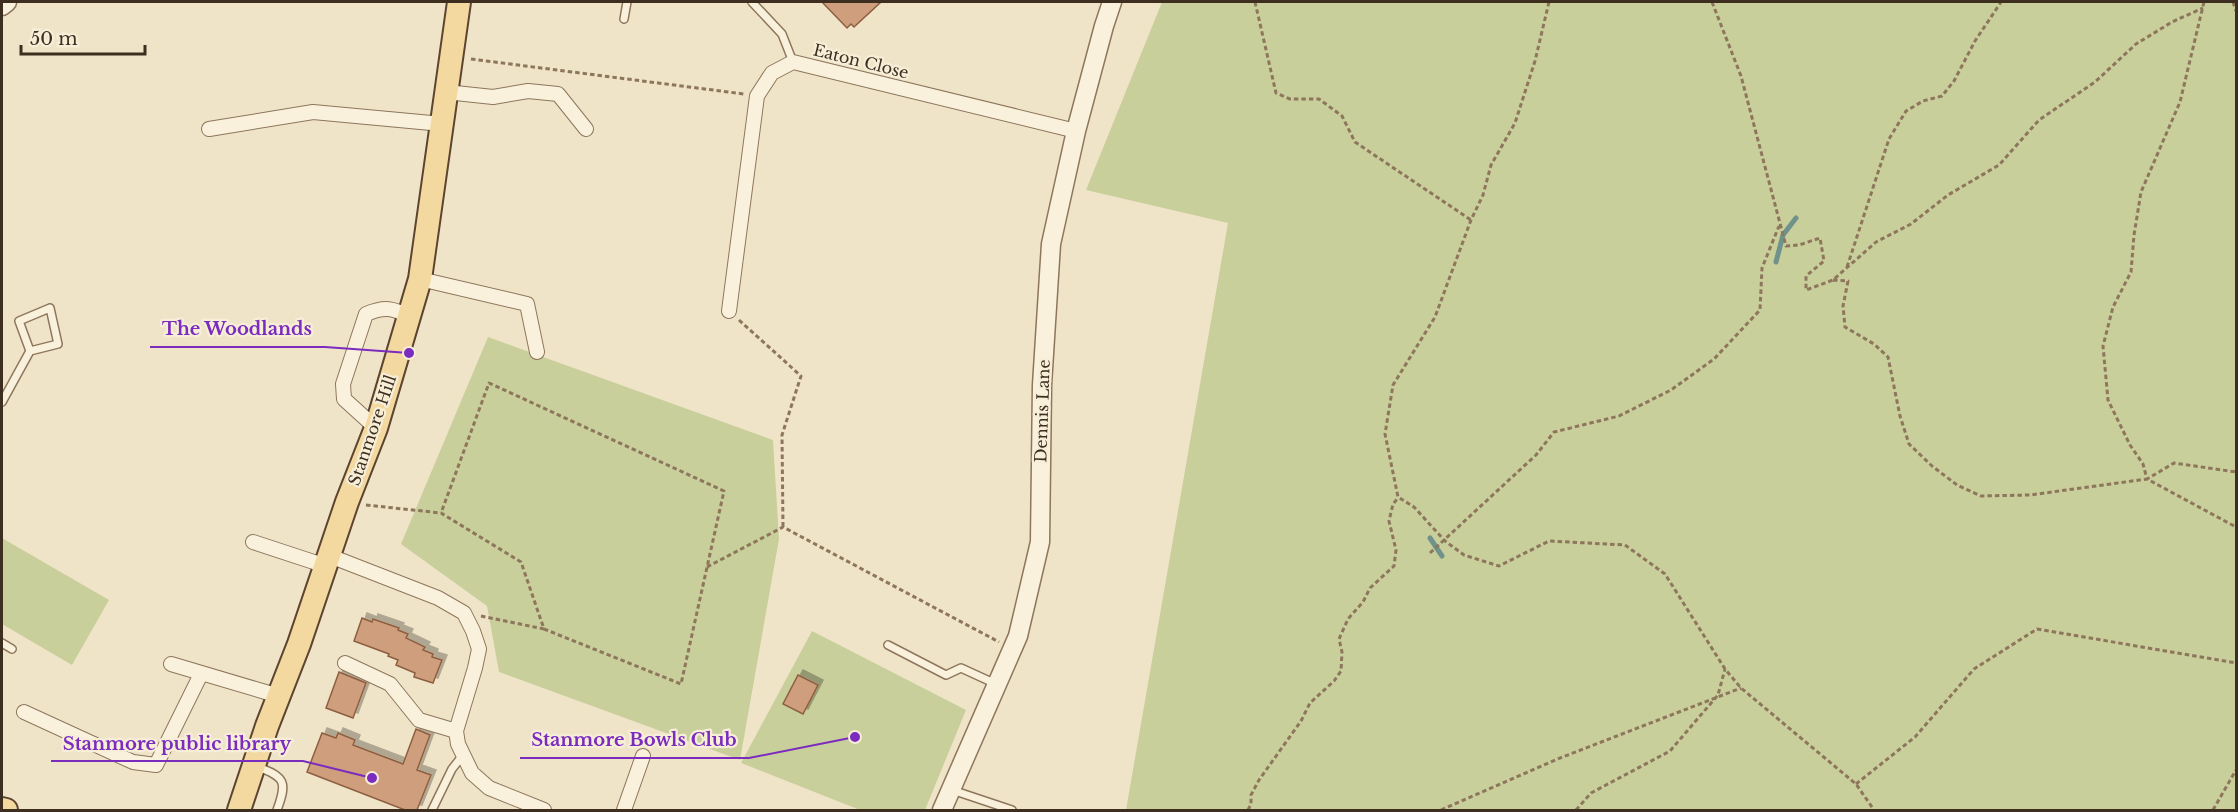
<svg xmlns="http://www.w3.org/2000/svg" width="2238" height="812" font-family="'Libre Baskerville',serif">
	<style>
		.green { fill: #c9cf9b }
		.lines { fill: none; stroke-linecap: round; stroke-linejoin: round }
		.stream { stroke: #6f938a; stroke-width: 5 }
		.building { fill: #cf9f7d; stroke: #8d5f41; stroke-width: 1.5; filter: url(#shadow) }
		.service-casing { stroke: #8d765c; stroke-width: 10 }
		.minor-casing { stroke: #8d765c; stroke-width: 16 }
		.tertiary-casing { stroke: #8d765c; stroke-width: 21 }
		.primary-casing { stroke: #5b4430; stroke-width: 26 }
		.path { stroke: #8d765c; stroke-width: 3; stroke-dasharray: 4.5 3; stroke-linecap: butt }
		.service { stroke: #faf1dc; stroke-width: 7 }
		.minor { stroke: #faf1dc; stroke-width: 14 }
		.tertiary { stroke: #faf1dc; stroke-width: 18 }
		.primary { stroke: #f3d9a0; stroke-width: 22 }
		.labels { text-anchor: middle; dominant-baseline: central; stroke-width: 4.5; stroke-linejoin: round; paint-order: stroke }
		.street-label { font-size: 16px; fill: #3d2e20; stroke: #f7eed8 }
		.leader { fill: none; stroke: #7b2cbf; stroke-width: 2 }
		.callout-dot { fill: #7b2cbf; stroke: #f7eed8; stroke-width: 2 }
		.callout-label { font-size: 18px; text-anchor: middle; font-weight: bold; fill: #7b2cbf; stroke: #f7eed8; stroke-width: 4.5; stroke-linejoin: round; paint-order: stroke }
	</style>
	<defs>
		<filter id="shadow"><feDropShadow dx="5" dy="-5" stdDeviation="0" flood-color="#0004"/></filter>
	</defs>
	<rect width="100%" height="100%" fill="#f0e4c8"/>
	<path class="green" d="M 1162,2 L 2236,2 L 2236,810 L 1126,810 L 1228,223 L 1086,190 Z
		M 488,337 L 773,440 L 779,539 L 740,760 L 499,672 L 487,606 L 401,544 Z
		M 2,538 L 109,600 L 72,665 L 2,624 Z
		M 812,631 L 966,710 L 925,810 L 860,810 L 741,763 Z"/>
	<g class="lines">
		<path class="stream" d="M 1776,262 L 1783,235 L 1796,218
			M 1430,538 L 1442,556"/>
	</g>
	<path class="building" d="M 822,2 L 881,2 L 854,27 L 851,24 L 847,28 Z
		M 362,618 L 372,622 L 373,619 L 399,628 L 398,630 L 408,634 L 406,638 L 425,647 L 423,650 L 433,654 L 432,657 L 442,660 L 433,683 L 414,677 L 415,673 L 396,665 L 398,660 L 388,656 L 389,654 L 354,641 Z
		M 339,672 L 366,683 L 353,718 L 326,708 Z
		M 798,675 L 818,685 L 803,714 L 783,704 Z
		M 416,729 L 430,735 L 417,770 L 431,775 L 417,810 L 405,810 L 307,772 L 322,733 L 336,738 L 338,733 L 355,740 L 353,745 L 403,764 Z"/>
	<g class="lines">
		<g class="service-casing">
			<path id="service" d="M 752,2 L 782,34 L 793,62
				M 624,19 L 627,2
				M 2,402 L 30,351 L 58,344 L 50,308 L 19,321 L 30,351
				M 2,643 L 12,649
				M 888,645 L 946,675 L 961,668 L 996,684
				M 258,767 C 286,777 287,783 277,810
				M 952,790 L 1012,810
				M 432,810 L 452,769 L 463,755"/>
		</g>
		<g class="minor-casing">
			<path id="minor" d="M 446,92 L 493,97 L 528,91 L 558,94 L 586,129
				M 209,129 L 313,112 L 442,124
				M 420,279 L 527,304 L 537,352
				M 729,311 L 757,96 L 772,73 L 793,62 L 1076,131
				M 376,428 L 344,399 L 343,384 L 366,314 C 385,306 393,308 410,317
				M 253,542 L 326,566
				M 330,556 L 438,598 L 464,613 L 473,631 L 479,649 L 475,668 L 456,731 L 458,744 L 472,773 L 489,788 L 544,810
				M 345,663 L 390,684 L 419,720 L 456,731
				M 171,664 L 279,696
				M 24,712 L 133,762 L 156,765 L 201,674
				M 624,810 L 643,756"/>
		</g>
		<g class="tertiary-casing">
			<path id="tertiary" d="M 2,6 L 7,2
				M 942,810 L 1018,636 L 1040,542 L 1042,385 L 1051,244 L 1076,131 L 1104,26 L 1112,2"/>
		</g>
		<g class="primary-casing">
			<path id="primary" d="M 2,809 L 6,810
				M 239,810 L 267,726 L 299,644 L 347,502 L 376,428 L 420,279 L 459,2"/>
		</g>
		<path class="path" d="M 1255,2 L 1276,93 L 1290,99 L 1319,99 L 1342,116 L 1355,142 L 1471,220
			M 1549,2 L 1535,61 L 1515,123 L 1491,165 L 1483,195 L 1471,220 L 1435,317 L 1393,385 L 1385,434 L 1398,497 L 1414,507 L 1445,541 L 1464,555 L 1499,566 L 1549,541 L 1625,545 L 1665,574 L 1725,669 L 1741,688 L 1856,784 L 1874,810
			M 1712,2 L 1741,76 L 1786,246 L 1799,245 L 1820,238 L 1824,261 L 1806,276 L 1806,290 L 1833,280 L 1876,242 L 1911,224 L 1948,195 L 1999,165 L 2039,120 L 2095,82 L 2136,44 L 2172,22 L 2203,8
			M 2204,2 L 2180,102 L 2141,192 L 2134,235 L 2131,272 L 2113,307 L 2103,346 L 2108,400 L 2130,445 L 2143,464 L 2147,479 L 2174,463 L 2236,472
			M 2233,2 L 2236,11
			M 471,59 L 744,94
			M 1847,267 L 1889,139 L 1906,111 L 1923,101 L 1942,96 L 1954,81 L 1975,41 L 2001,2
			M 1833,280 L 1848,281 L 1843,306 L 1845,327 L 1874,344 L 1888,357 L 1900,416 L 1909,444 L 1932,466 L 1957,485 L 1981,496 L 2030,495 L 2147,479 L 2236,527
			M 739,320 L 801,376 L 782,435 L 783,527
			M 366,505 L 441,513 L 521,562 L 544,629 L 681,684 L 724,491 L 489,383 L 441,513
			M 1430,553 L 1536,455 L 1554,432 L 1619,416 L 1671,390 L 1714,359 L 1760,310 L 1762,268 L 1779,226
			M 707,567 L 783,527 L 999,642
			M 481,616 L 544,629
			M 1856,784 L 1915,737 L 1974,669 L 2037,629 L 2236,663
			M 1248,810 L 1251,804 L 1251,795 L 1259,780 L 1301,721 L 1310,703 L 1334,681 L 1341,671 L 1342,652 L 1339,639 L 1348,619 L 1363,602 L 1370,588 L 1394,566 L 1396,550 L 1389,521 L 1393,504 L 1398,498
			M 1441,810 L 1560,758 L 1741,688
			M 1576,810 L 1591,793 L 1670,751 L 1718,695 L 1725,669
			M 2213,810 L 2236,770"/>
		<use href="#service" class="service"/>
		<use href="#minor" class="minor"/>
		<use href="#tertiary" class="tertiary"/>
		<use href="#primary" class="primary"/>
	</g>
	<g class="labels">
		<g class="street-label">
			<text transform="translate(861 61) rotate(14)">Eaton Close</text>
			<text transform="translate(1042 411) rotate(-88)">Dennis Lane</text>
			<text transform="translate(372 430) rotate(-71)">Stanmore Hill</text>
		</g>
	</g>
	<path class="leader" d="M409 353L325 347H150M855 737L749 758H520M372 778L303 761H51"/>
	<g class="callout-dot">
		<circle cx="409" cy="353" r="6"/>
		<circle cx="855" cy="737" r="6"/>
		<circle cx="372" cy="778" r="6"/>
	</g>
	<g class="callout-label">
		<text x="237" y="335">The Woodlands</text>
		<text x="634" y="746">Stanmore Bowls Club</text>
		<text x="177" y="750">Stanmore public library</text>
	</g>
	<rect width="2238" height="812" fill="none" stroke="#3d2e20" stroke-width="6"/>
	<path d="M21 45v9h124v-9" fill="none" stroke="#3d2e20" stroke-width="3"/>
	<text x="30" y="45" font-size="18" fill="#3d2e20" stroke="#f7eed8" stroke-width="4.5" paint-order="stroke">50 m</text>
</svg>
